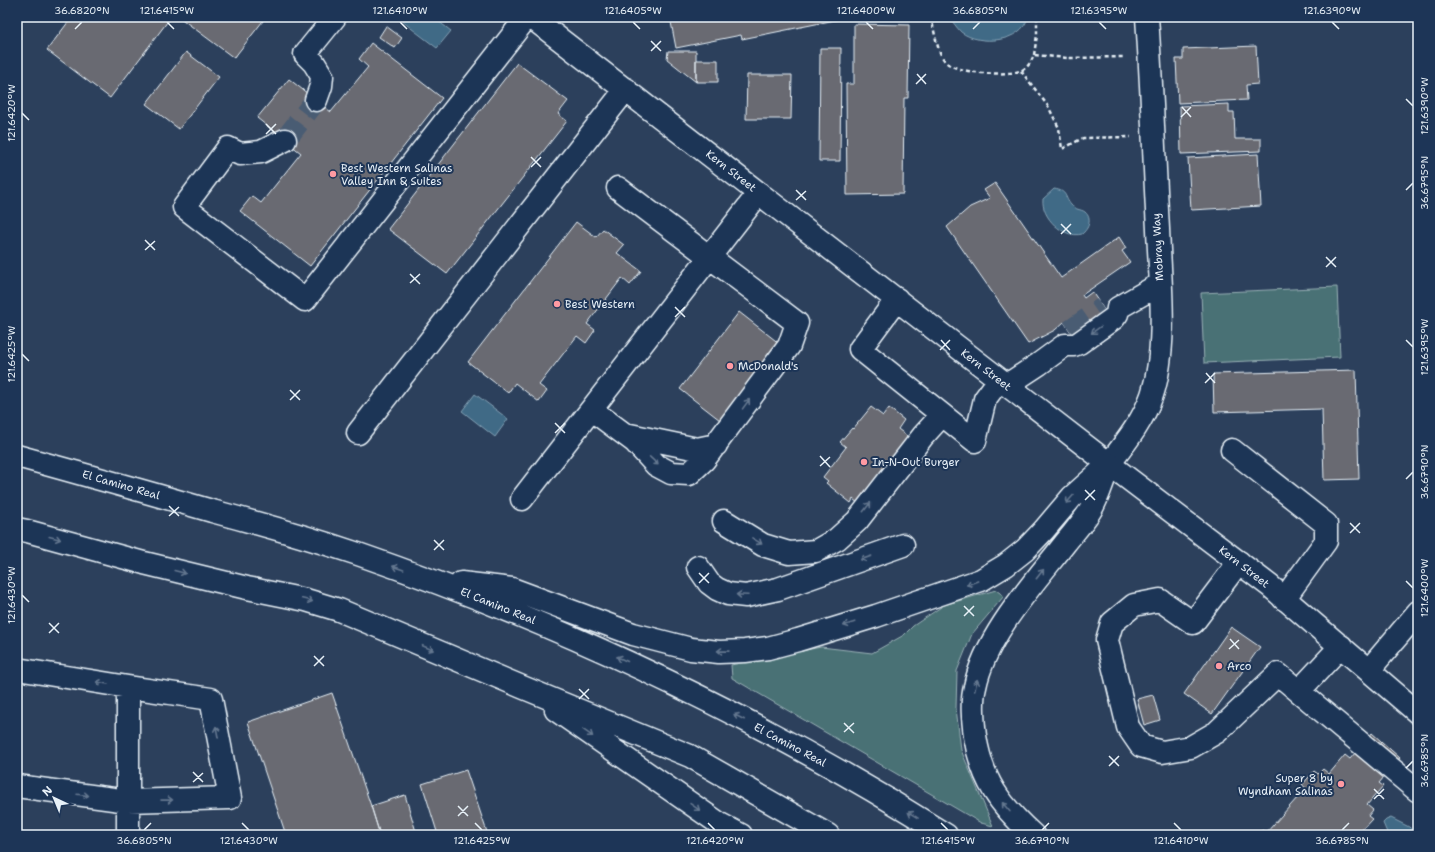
<svg xmlns="http://www.w3.org/2000/svg" width="1435" height="852" font-family="'Shantell Sans',sans-serif">
	<style>
		.green { fill: #4a7175; stroke: #99b1b6 }
		.water { fill: #3f6a86; stroke: #83a0b4 }
		.building { fill: #696a72; stroke: #e8f1f8 }
		.lines { fill: none; stroke-linecap: round; stroke-linejoin: round }
		.minor-tunnel { stroke: #485b73; stroke-width: 22; stroke-dasharray: 22 11; stroke-linecap: butt }
		.minor-casing { stroke: #e8f1f8; stroke-width: 25 }
		.major-casing { stroke: #e8f1f8; stroke-width: 25 }
		.highway-casing { stroke: #e8f1f8; stroke-width: 25 }
		.path { stroke: #e8f1f8; stroke-width: 2.5; stroke-dasharray: 4 3; stroke-linecap: butt }
		.minor { stroke: #1d3557; stroke-width: 22 }
		.major { stroke: #1d3557; stroke-width: 22 }
		.highway { stroke: #1d3557; stroke-width: 22 }
		.oneway { stroke: #64778f }
		.ticks { fill: none; stroke: #e8f1f8; stroke-width: 1.5 }
		.poi-dot { fill: #ff9aa2; stroke: #1d3557; stroke-width: 1.5 }
		.labels { text-anchor: middle; dominant-baseline: central; stroke-width: 4; stroke-linejoin: round; paint-order: stroke }
		.poi-label { font-size: 11px; fill: #e8f1f8; stroke: #1d3557; text-anchor: start }
		.street-label { font-size: 11px; fill: #e8f1f8; stroke: #1d3557 }
		.neatline { fill: none; stroke: #e8f1f8; stroke-width: 1.5 }
		.ticks-label { font-size: 10px; text-anchor: middle; fill: #e8f1f8 }
	</style>
	<rect width="100%" height="100%" fill="#2c405c"/>
	<filter id="ink" filterUnits="userSpaceOnUse"><feTurbulence type="fractalNoise" baseFrequency=".025" numOctaves="2"/><feDisplacementMap in="SourceGraphic" scale="8" xChannelSelector="R" yChannelSelector="G"/><feConvolveMatrix kernelMatrix="1 2 1 2 8 2 1 2 1" color-interpolation-filters="sRGB"/></filter>
	<g filter="url(#ink)">
		<path class="green" d="M 1337,287 L 1340,357 L 1204,363 L 1201,293 Z
			M 996,590 L 1004,596 L 972,634 L 957,671 L 956,708 L 961,750 L 993,826 L 981,823 L 732,678 L 731,665 L 821,647 L 872,653 L 904,635 L 913,626 L 944,605 Z"/>
		<path class="water" d="M 408,17 L 433,17 L 451,31 L 437,48 L 403,22 Z
			M 949,17 L 1028,17 C 1022,43 979,46 961,32 C 957,28 953,22 949,17 Z
			M 1054,189 C 1068,191 1064,197 1071,205 C 1075,210 1081,209 1085,212 C 1093,219 1088,229 1082,234 C 1063,239 1041,217 1043,199 Z
			M 475,394 L 508,419 L 495,437 L 462,411 Z
			M 1391,818 L 1409,827 L 1418,835 L 1388,835 L 1383,823 L 1386,820 Z"/>
		<path class="building" d="M 72,17 L 171,17 L 110,98 L 47,50 Z
			M 179,17 L 266,17 L 234,58 Z
			M 670,17 L 850,17 L 742,39 L 741,35 L 676,48 Z
			M 854,24 L 909,25 L 908,98 L 904,98 L 903,194 L 847,195 L 846,84 L 854,84 Z
			M 386,26 L 402,38 L 395,48 L 379,37 Z
			M 371,43 L 442,98 L 310,266 L 240,211 L 252,196 L 261,203 L 301,153 L 257,118 L 289,79 L 331,112 L 368,67 L 359,59 Z
			M 1256,46 L 1258,84 L 1246,85 L 1247,100 L 1178,103 L 1176,59 L 1183,59 L 1183,49 Z
			M 820,48 L 841,48 L 840,161 L 819,161 Z
			M 668,51 L 696,51 L 696,82 L 667,59 Z
			M 186,52 L 219,77 L 179,129 L 146,104 Z
			M 696,60 L 718,60 L 718,82 L 696,82 Z
			M 517,63 L 568,101 L 558,114 L 567,121 L 447,274 L 388,229 Z
			M 747,75 L 792,75 L 791,119 L 746,119 Z
			M 1229,104 L 1229,112 L 1234,112 L 1235,139 L 1261,139 L 1261,151 L 1181,154 L 1180,106 Z
			M 1258,154 L 1261,206 L 1191,210 L 1188,158 Z
			M 995,183 L 1061,278 L 1119,237 L 1126,248 L 1122,251 L 1130,262 L 1082,295 L 1084,298 L 1092,292 L 1107,314 L 1074,337 L 1064,322 L 1055,330 L 1028,344 L 947,227 L 970,207 L 990,198 L 984,190 Z
			M 576,222 L 596,237 L 603,229 L 624,245 L 617,253 L 641,271 L 630,285 L 622,278 L 587,324 L 595,330 L 586,343 L 577,336 L 539,385 L 547,391 L 539,402 L 515,383 L 508,393 L 468,362 Z
			M 739,312 L 780,344 L 720,420 L 680,389 Z
			M 1356,370 L 1359,479 L 1324,480 L 1322,409 L 1214,412 L 1213,374 Z
			M 871,407 L 883,416 L 889,408 L 904,420 L 898,429 L 911,439 L 860,505 L 853,499 L 851,503 L 826,483 L 828,481 L 823,477 L 846,447 L 840,442 L 852,428 L 853,429 Z
			M 1231,627 L 1260,647 L 1212,714 L 1184,694 Z
			M 332,693 L 371,806 L 380,835 L 286,835 L 248,722 Z
			M 1153,695 L 1160,720 L 1144,725 L 1137,699 Z
			M 1372,733 L 1400,758 L 1379,783 L 1383,786 L 1367,805 L 1373,810 L 1368,816 L 1372,819 L 1358,834 L 1354,830 L 1350,835 L 1258,835 L 1262,830 L 1266,833 L 1306,788 L 1302,785 L 1314,771 L 1318,774 L 1323,769 L 1329,774 L 1345,755 L 1350,759 Z
			M 466,770 L 488,835 L 438,835 L 422,784 Z
			M 405,795 L 417,835 L 380,835 L 371,806 Z"/>
		<g class="lines">
			<path class="minor-tunnel" d="M 285,140 L 316,100
				M 1070,331 L 1103,308"/>
			<g class="minor-casing">
				<path id="minor" d="M 531,17 L 1109,464 C 1126,442 1143,421 1152,395 C 1168,346 1160,281 1158,229 C 1154,158 1152,88 1147,17
					M 316,100 L 321,86 L 322,76 L 314,63 L 305,54 L 335,17
					M 285,140 L 261,152 L 240,154 L 228,148 L 184,207 L 305,300 L 527,17
					M 897,299 L 860,349 L 975,441 L 985,399 L 999,380
					M 1007,385 L 1039,364 L 1065,345 L 1074,345 L 1079,343 L 1114,318 L 1117,314 L 1118,308 L 1160,284
					M 592,410 L 635,442 L 656,465 L 671,473 L 689,474 L 704,460 L 789,346 L 797,323 L 618,188
					M 358,433 L 626,89
					M 625,434 L 697,449 L 716,445
					M 1232,450 L 1326,524 L 1326,541 L 1284,599
					M 522,499 L 759,193
					M 724,521 L 763,545 L 789,553 L 816,551 L 837,539 L 857,521 L 923,436 L 942,415
					M 1239,562 L 1193,623 L 1160,600 L 1134,605 L 1112,623 L 1107,640 L 1128,727 L 1141,746 L 1162,752 L 1191,747 L 1217,732 L 1278,674 L 1418,791
					M 698,567 L 709,583 L 717,589 L 728,594 L 746,596 L 778,589 L 903,545
					M 17,669 L 128,687 L 211,699 L 230,798 L 128,801 L 17,786
					M 1369,670 L 1418,612
					M 1299,691 L 1341,646
					M 128,835 L 128,687"/>
			</g>
			<g class="major-casing">
				<path id="major" d="M 1109,464 L 1270,586 L 1418,713"/>
			</g>
			<g class="highway-casing">
				<path id="highway" d="M 17,456 C 82,474 147,492 212,511 C 261,524 310,538 358,554 C 564,625 762,719 946,835
					M 17,529 L 27,531 L 144,563 L 247,588 L 306,600 L 339,610 L 522,687 L 690,756 L 828,835
					M 461,583 L 512,589 L 633,634 L 691,649 L 719,652 L 745,651 L 768,648 L 798,640 L 876,616 L 981,580 L 1006,565 L 1025,550 L 1044,530 L 1072,497 L 1109,464
					M 556,710 L 720,824 L 741,835
					M 1033,835 C 1000,805 982,781 975,736 C 973,720 971,702 975,687 C 985,636 1034,583 1066,542 C 1074,532 1083,522 1090,511 C 1098,499 1102,482 1108,469"/>
			</g>
			<path class="path" d="M 931,17 C 934,29 937,52 945,61 C 956,74 1005,76 1020,71 C 1028,68 1031,62 1034,55 L 1068,58 L 1125,57
				M 1034,55 L 1037,35 L 1037,17
				M 1021,71 L 1048,106 L 1059,128 L 1062,149 L 1083,138 L 1131,137"/>
			<use href="#minor" class="minor"/>
			<use href="#major" class="major"/>
			<use href="#highway" class="highway"/>
		</g>
		<defs><path id="oneway-shaft" d="M-6 0H5M1.5-3L5.5 0L1.5 3" fill="none" stroke-width="1.6" stroke-linecap="round" stroke-linejoin="round"/></defs>
		<g class="oneway">
			<use href="#oneway-shaft" transform="translate(1096 330) rotate(144)"/>
			<use href="#oneway-shaft" transform="translate(746 404) rotate(-54)"/>
			<use href="#oneway-shaft" transform="translate(654 461) rotate(43)"/>
			<use href="#oneway-shaft" transform="translate(1070 499) rotate(132)"/>
			<use href="#oneway-shaft" transform="translate(867 507) rotate(-52)"/>
			<use href="#oneway-shaft" transform="translate(55 538) rotate(15)"/>
			<use href="#oneway-shaft" transform="translate(757 541) rotate(32)"/>
			<use href="#oneway-shaft" transform="translate(866 558) rotate(161)"/>
			<use href="#oneway-shaft" transform="translate(398 568) rotate(-161)"/>
			<use href="#oneway-shaft" transform="translate(180 572) rotate(14)"/>
			<use href="#oneway-shaft" transform="translate(1040 574) rotate(-52)"/>
			<use href="#oneway-shaft" transform="translate(972 583) rotate(160)"/>
			<use href="#oneway-shaft" transform="translate(742 595) rotate(-177)"/>
			<use href="#oneway-shaft" transform="translate(307 600) rotate(15)"/>
			<use href="#oneway-shaft" transform="translate(849 624) rotate(162)"/>
			<use href="#oneway-shaft" transform="translate(428 648) rotate(23)"/>
			<use href="#oneway-shaft" transform="translate(723 651) rotate(-179)"/>
			<use href="#oneway-shaft" transform="translate(622 659) rotate(-156)"/>
			<use href="#oneway-shaft" transform="translate(102 683) rotate(-170)"/>
			<use href="#oneway-shaft" transform="translate(976 685) rotate(-78)"/>
			<use href="#oneway-shaft" transform="translate(739 717) rotate(-153)"/>
			<use href="#oneway-shaft" transform="translate(217 732) rotate(-101)"/>
			<use href="#oneway-shaft" transform="translate(588 733) rotate(35)"/>
			<use href="#oneway-shaft" transform="translate(83 795) rotate(7)"/>
			<use href="#oneway-shaft" transform="translate(167 800) rotate(-1)"/>
			<use href="#oneway-shaft" transform="translate(695 807) rotate(35)"/>
			<use href="#oneway-shaft" transform="translate(1006 807) rotate(-130)"/>
			<use href="#oneway-shaft" transform="translate(913 815) rotate(-149)"/>
		</g>
	</g>
	<path class="ticks" d="M 167,22 L 174,29M 400,22 L 407,29M 633,22 L 640,29M 866,22 L 873,29M 1099,22 L 1106,29M 1332,22 L 1339,29M 75,29 L 82,22M 973,29 L 980,22M 651,41 L 661,51M 651,51 L 661,41M 917,74 L 926,84M 916,84 L 926,74M 1406,99 L 1413,106M 1182,107 L 1191,117M 22,113 L 29,120M 1181,117 L 1191,107M 266,124 L 276,134M 266,134 L 276,124M 531,157 L 541,167M 531,167 L 541,157M 796,190 L 806,200M 1406,190 L 1413,183M 796,200 L 806,191M 1061,224 L 1071,234M 1061,234 L 1071,224M 145,240 L 155,250M 145,250 L 155,241M 1326,257 L 1336,267M 1326,267 L 1336,257M 410,274 L 420,284M 410,283 L 420,274M 675,307 L 685,317M 675,317 L 685,307M 941,340 L 950,350M 1406,340 L 1413,347M 940,350 L 950,340M 22,354 L 29,361M 1206,373 L 1215,383M 1205,383 L 1215,373M 290,390 L 300,400M 290,400 L 300,390M 555,423 L 565,433M 555,433 L 565,423M 820,456 L 830,467M 820,466 L 830,457M 1406,479 L 1413,472M 1085,490 L 1095,500M 1085,500 L 1095,490M 169,506 L 179,516M 169,516 L 179,507M 1350,523 L 1360,533M 1350,533 L 1360,523M 434,540 L 444,550M 434,550 L 444,540M 699,573 L 709,583M 1406,581 L 1413,588M 699,583 L 709,573M 22,595 L 29,602M 964,606 L 974,616M 964,616 L 974,606M 49,623 L 59,633M 49,633 L 59,623M 1230,639 L 1239,649M 1229,649 L 1239,640M 314,656 L 324,666M 314,666 L 324,656M 579,689 L 589,699M 579,699 L 589,689M 844,723 L 854,733M 844,732 L 854,723M 1109,756 L 1119,766M 1109,766 L 1119,756M 1406,768 L 1413,761M 193,772 L 203,782M 193,782 L 203,773M 1374,789 L 1384,799M 1374,799 L 1384,789M 458,806 L 468,816M 458,816 L 468,806M 242,823 L 249,830M 475,823 L 482,830M 708,823 L 715,830M 941,823 L 948,830M 1174,823 L 1181,830M 144,830 L 151,823M 1042,830 L 1049,823M 1342,830 L 1349,823"/>
	<g class="poi-dot">
		<circle cx="333" cy="174" r="4"/>
		<circle cx="557" cy="304" r="4"/>
		<circle cx="730" cy="366" r="4"/>
		<circle cx="864" cy="462" r="4"/>
		<circle cx="1219" cy="666" r="4"/>
		<circle cx="1341" cy="784" r="4"/>
	</g>
	<g class="labels">
		<g class="poi-label">
			<text x="341" y="168">Best Western Salinas<tspan x="341" dy="13">Valley Inn &amp; Suites</tspan></text>
			<text x="565" y="304">Best Western</text>
			<text x="738" y="366">McDonald's</text>
			<text x="872" y="462">In-N-Out Burger</text>
			<text x="1227" y="666">Arco</text>
			<text x="1333" y="778" text-anchor="end">Super 8 by<tspan x="1333" dy="13">Wyndham Salinas</tspan></text>
		</g>
		<g class="street-label">
			<text transform="translate(731 171) rotate(38)">Kern Street</text>
			<text transform="translate(1158 247) rotate(-93)">Mobray Way</text>
			<text transform="translate(986 370) rotate(38)">Kern Street</text>
			<text transform="translate(121 485) rotate(16)">El Camino Real</text>
			<text transform="translate(1244 567) rotate(38)">Kern Street</text>
			<text transform="translate(498 606) rotate(22)">El Camino Real</text>
			<text transform="translate(790 745) rotate(28)">El Camino Real</text>
		</g>
	</g>
	<rect width="1435" height="852" fill="none" stroke="#1d3557" stroke-width="44"/>
	<g transform="translate(54 798) rotate(316)" stroke="#1d3557" stroke-width="3" paint-order="stroke">
	<path d="M0-3L7 15L0 10L-7 15Z" fill="#e8f1f8"/>
	<text y="-6" font-size="11" font-weight="bold" text-anchor="middle" fill="#e8f1f8">N</text>
	</g>
	<rect x="22" y="22" width="1391" height="808" class="neatline"/>
	<g class="ticks-label">
		<text x="82" y="14">36.6820°N</text>
		<text x="167" y="14">121.6415°W</text>
		<text x="400" y="14">121.6410°W</text>
		<text x="633" y="14">121.6405°W</text>
		<text x="866" y="14">121.6400°W</text>
		<text x="980" y="14">36.6805°N</text>
		<text x="1099" y="14">121.6395°W</text>
		<text x="1332" y="14">121.6390°W</text>
		<text transform="translate(1424 106) rotate(-90)" y="4">121.6390°W</text>
		<text transform="translate(11 113) rotate(-90)" y="4">121.6420°W</text>
		<text transform="translate(1424 183) rotate(-90)" y="4">36.6795°N</text>
		<text transform="translate(1424 347) rotate(-90)" y="4">121.6395°W</text>
		<text transform="translate(11 354) rotate(-90)" y="4">121.6425°W</text>
		<text transform="translate(1424 472) rotate(-90)" y="4">36.6790°N</text>
		<text transform="translate(1424 588) rotate(-90)" y="4">121.6400°W</text>
		<text transform="translate(11 595) rotate(-90)" y="4">121.6430°W</text>
		<text transform="translate(1424 761) rotate(-90)" y="4">36.6785°N</text>
		<text x="144" y="844">36.6805°N</text>
		<text x="249" y="844">121.6430°W</text>
		<text x="482" y="844">121.6425°W</text>
		<text x="715" y="844">121.6420°W</text>
		<text x="948" y="844">121.6415°W</text>
		<text x="1042" y="844">36.6790°N</text>
		<text x="1181" y="844">121.6410°W</text>
		<text x="1342" y="844">36.6785°N</text>
	</g>
</svg>
